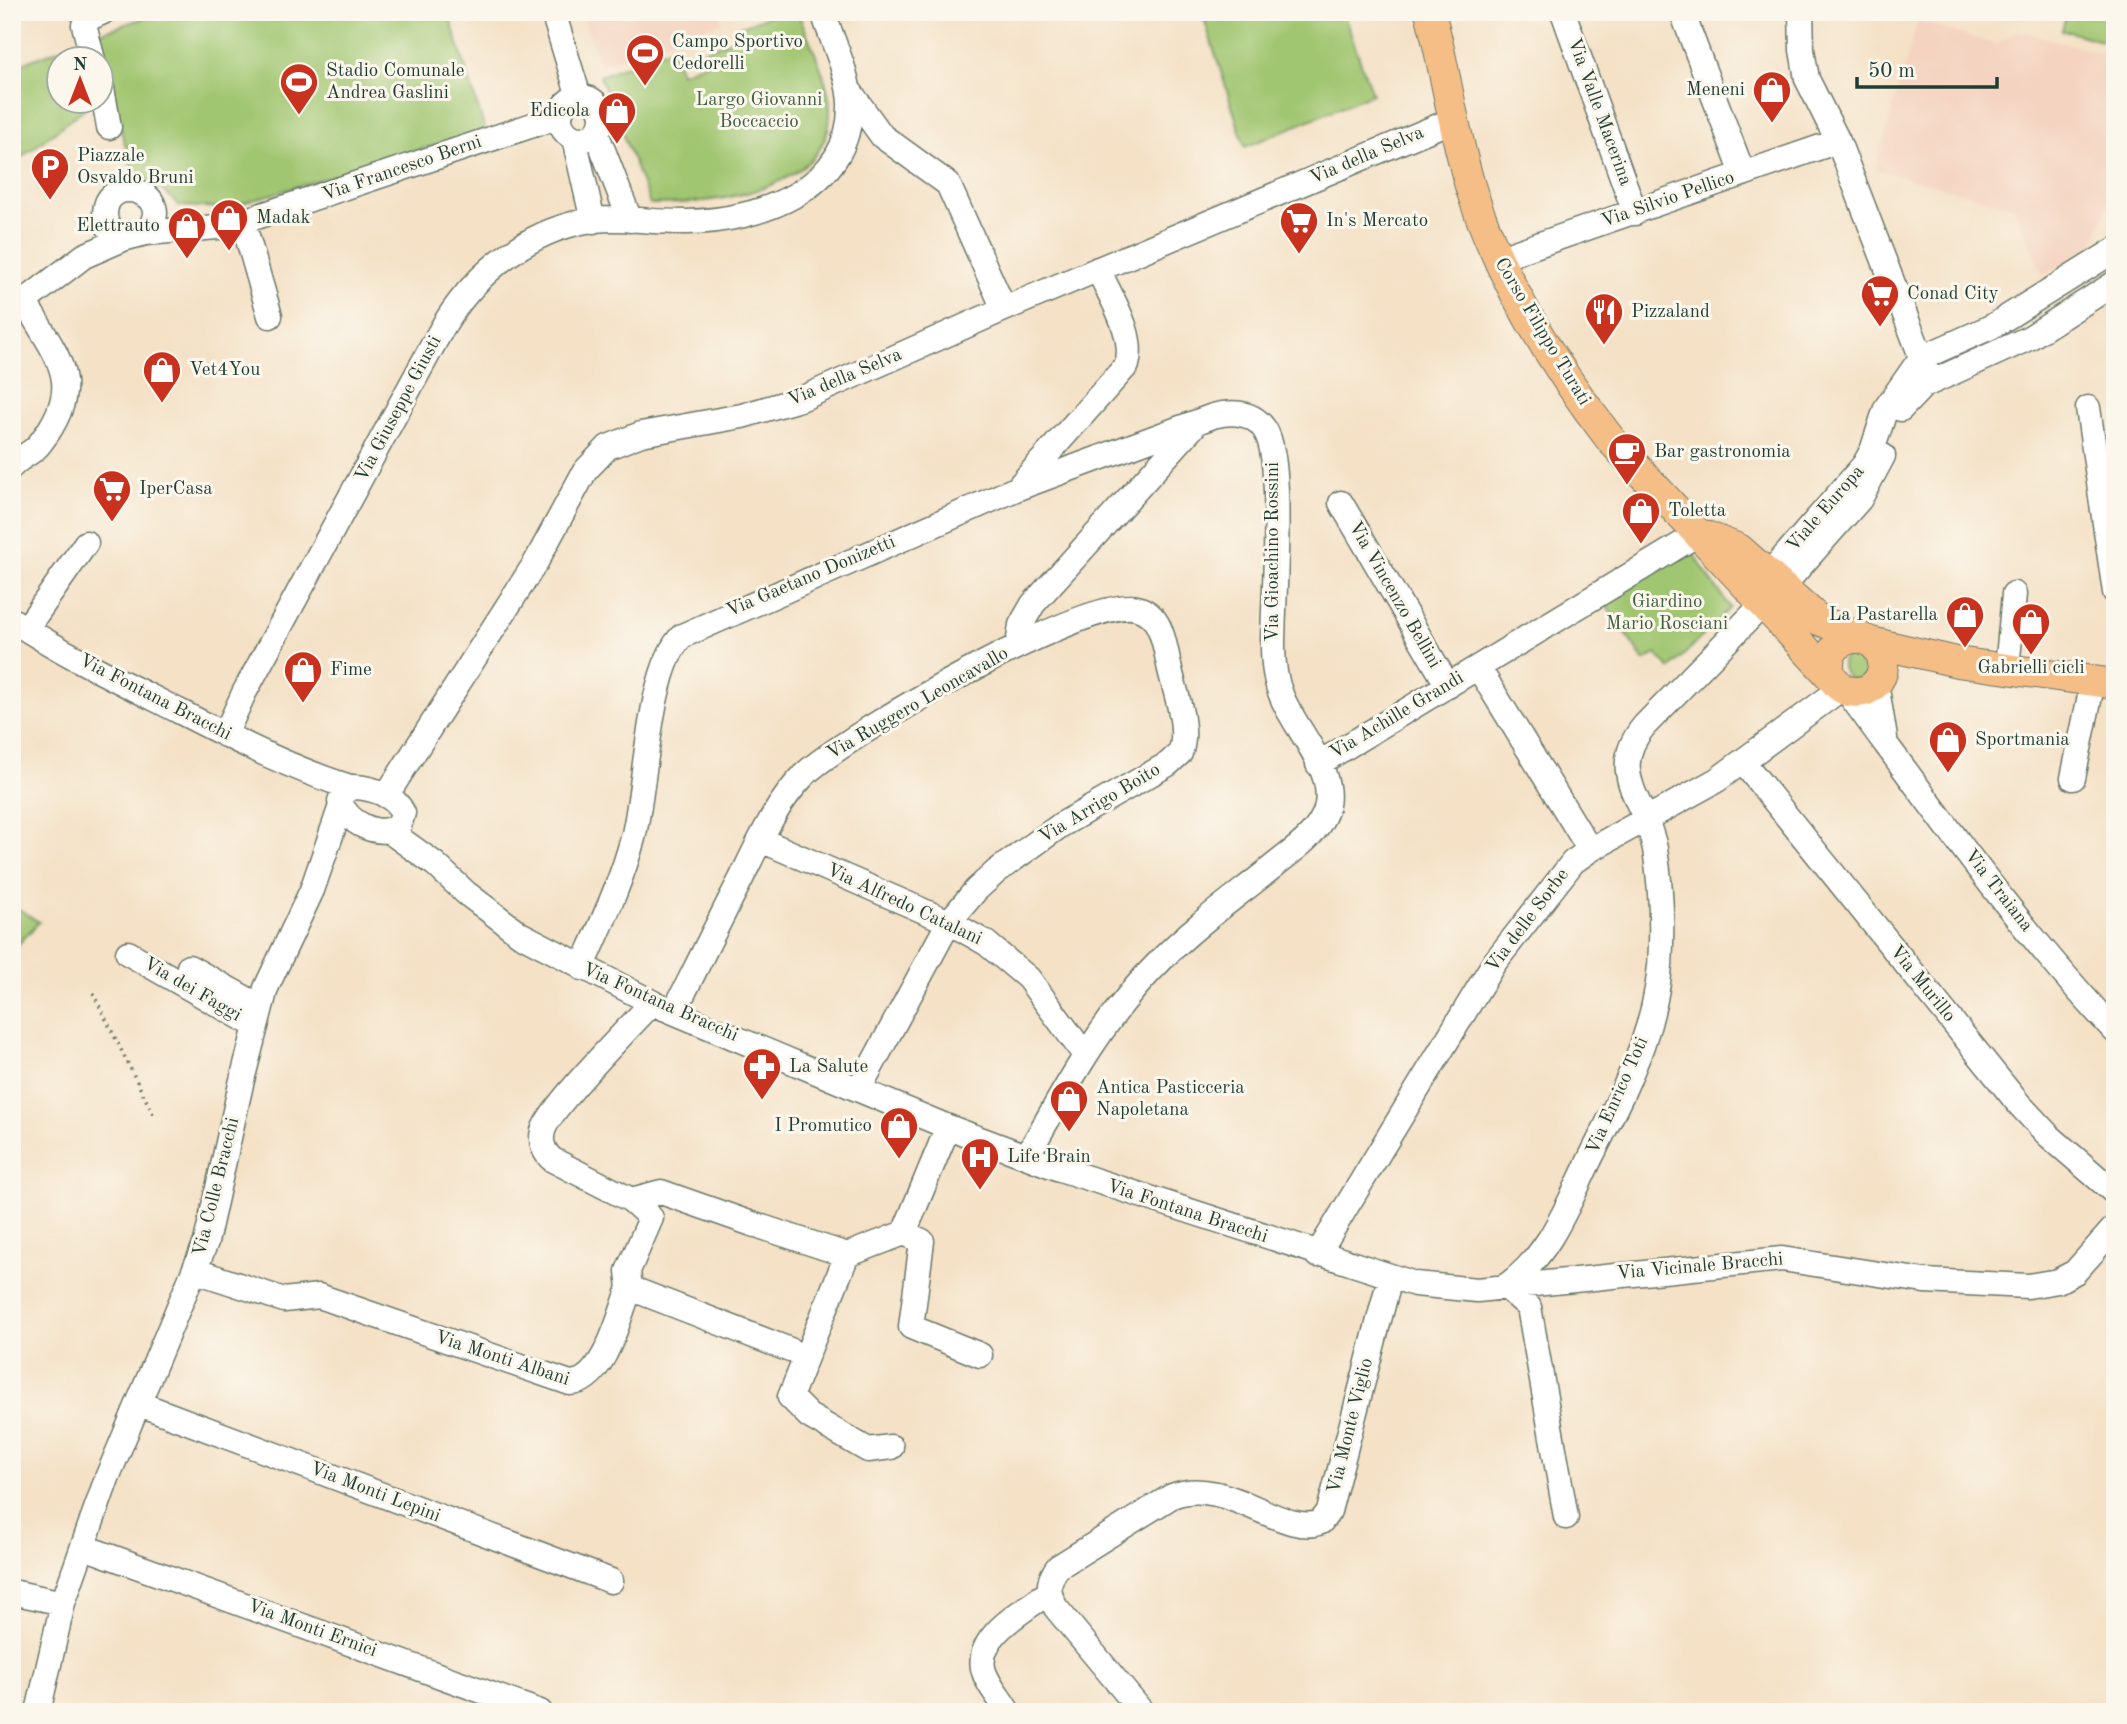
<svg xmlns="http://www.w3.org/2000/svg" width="2127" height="1724" font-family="'Old Standard TT',serif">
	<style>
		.built { fill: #f4d3c0 }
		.green { fill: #a1c671; stroke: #608252; stroke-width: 2 }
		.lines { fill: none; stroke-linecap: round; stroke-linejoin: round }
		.minor-casing { stroke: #6a7667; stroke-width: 27 }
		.major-casing { stroke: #6a7667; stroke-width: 32 }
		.path { stroke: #6a7667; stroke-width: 3.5; stroke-dasharray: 2 5; stroke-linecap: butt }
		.minor { stroke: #fff; stroke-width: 24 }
		.major { stroke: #f6be87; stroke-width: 30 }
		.labels { text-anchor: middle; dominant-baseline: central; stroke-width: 6; stroke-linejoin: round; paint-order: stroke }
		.poi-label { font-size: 19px; fill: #1f3d34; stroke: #fbf7ec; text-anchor: start }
		.park-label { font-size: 19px; fill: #405f43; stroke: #fbf7ec }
		.street-label { font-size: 19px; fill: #1f3d34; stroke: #fbf7ec }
	</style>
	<rect width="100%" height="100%" fill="#fbf7ec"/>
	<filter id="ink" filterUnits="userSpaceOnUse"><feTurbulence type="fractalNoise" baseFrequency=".0143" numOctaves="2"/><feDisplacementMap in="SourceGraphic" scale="14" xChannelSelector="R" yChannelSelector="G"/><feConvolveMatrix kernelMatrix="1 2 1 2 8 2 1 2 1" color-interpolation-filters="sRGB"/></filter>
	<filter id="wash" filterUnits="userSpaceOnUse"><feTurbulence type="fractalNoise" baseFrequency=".00686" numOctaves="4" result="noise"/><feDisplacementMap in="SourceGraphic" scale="28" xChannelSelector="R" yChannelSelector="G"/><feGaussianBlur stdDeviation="1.57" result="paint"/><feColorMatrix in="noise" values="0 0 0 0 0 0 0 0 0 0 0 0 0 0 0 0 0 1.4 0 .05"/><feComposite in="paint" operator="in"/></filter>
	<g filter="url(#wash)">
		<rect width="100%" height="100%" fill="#f4e1c6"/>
		<path class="built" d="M 581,12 L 718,12 L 722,22 L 600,65 Z
			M 1918,21 L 1997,45 L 2017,30 L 2115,57 L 2115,194 L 2111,195 L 2092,249 L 2043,275 L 2014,207 L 1875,169 Z"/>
		<path class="green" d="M 161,12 L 448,12 L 485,130 L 226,208 L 180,206 L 153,182 L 133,172 L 94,35 Z
			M 779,12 L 798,12 C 808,39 830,81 830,109 C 832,193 709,204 650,204 L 600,76 L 671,48 L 681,73 L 707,63 L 703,51 L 737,38 L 734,29 Z
			M 1202,12 L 1343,12 L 1372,94 L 1245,147 Z
			M 2067,12 L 2115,12 L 2115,45 L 2062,30 Z
			M 80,42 L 85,59 L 60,60 L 60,102 L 93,102 L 13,164 L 12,67 Z
			M 1689,547 L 1730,608 L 1670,669 L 1656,654 L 1644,661 L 1605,603 Z
			M1842 665a15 15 0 1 1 30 0a15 15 0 1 1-30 0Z
			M 12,905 L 39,922 L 12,951 Z"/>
	</g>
	<g filter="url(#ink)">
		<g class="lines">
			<g class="minor-casing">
				<path id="minor" d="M 553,12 L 579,97
					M 1563,12 L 1635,213
					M 1682,12 L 1743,174
					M 1801,12 L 1802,50 L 1807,79 L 1838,141 L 1927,372
					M 93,60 L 84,25 L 88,19 L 103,12
					M 102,88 L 109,127
					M 849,90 L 882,136 L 948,184 L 1004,309
					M560 118a21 21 0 1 1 42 0a21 21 0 1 1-42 0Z
					M 596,132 L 630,220
					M 574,138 L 593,221
					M 243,222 L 270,316
					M 146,233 L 229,226 L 560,116
					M 1497,259 L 1838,141
					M 12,311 L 84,256 L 123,239 L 146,233 C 180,193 106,170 105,214 C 105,227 113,234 123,239
					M 2088,408 L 2115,592
					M 1901,409 L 1923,386 L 2029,338 L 2115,283
					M 12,466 C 21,456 34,453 41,442 C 87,382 56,357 25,302
					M 1020,485 L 1127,365 C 1136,334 1110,297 1098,269
					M 1341,503 L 1448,686
					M 1781,588 L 1860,499 L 1883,456
					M 1756,589 L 1864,465 L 1872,451 L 1886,408 L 1921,358 L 1993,326 L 2115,250
					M 12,620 C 59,651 109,676 159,701 C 222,733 283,766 350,787
					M 26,629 L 86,543
					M 1018,646 L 1021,625 L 1033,604 L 1194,426
					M 1478,667 L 1590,850
					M 2007,669 L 2014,594
					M 1876,683 L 1885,738
					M 1846,690 C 1932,806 2016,926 2115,1031
					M 225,735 L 244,693 L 441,330 C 471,278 521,235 581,222 C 615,215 652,223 687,222 C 757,221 852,190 850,104 C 849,74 832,41 823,12
					M 1743,762 L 2018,1103 L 2048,1135 L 2115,1193
					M 1318,764 L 1698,534
					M 2073,778 L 2093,681
					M 354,787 C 373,788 395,795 403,813 L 399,826 C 379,839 347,823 340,801 L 345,790 Z
					M 386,796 L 536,562 L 585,471 L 608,447 L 641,434 L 742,416 L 803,398 L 1004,309 L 1455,119
					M 389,831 L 435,864 L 466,893 L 520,934 L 659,1006 L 948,1127 L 1060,1169 L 1415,1284 L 1477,1290 L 1782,1259 L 1924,1281 L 2028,1286 L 2058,1281 L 2075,1272 L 2115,1227
					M 761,840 L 949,922 L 986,943 L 1028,978 L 1085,1055
					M 128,953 L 256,1026
					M 189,967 L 261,1007
					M 582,968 C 601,925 621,883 633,838 C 646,788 648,670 682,636 L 1018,488 L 1213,416 C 1232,411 1253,411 1265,430 C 1285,461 1273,601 1273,645 C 1273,663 1275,681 1282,697 C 1296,732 1343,777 1323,817 C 1313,838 1292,851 1275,865 C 1237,896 1195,925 1161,960 C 1103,1017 1066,1087 1027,1156
					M 674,1012 C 696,968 718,923 741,879 C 759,842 775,805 804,775 C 842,737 1090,594 1137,608 C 1162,615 1164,643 1169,665 C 1174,690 1190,728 1180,753 L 1168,764 L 1061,825 L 997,871 L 976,890 L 949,922 L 859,1089
					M 948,1127 L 904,1233 L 922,1241 L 911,1327 L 980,1355
					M 631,1200 L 661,1192 L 755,1225
					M 762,1227 L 847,1255 L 904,1233
					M 847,1255 L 790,1397 L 809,1416 L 868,1450 L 891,1447
					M 1317,1255 L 1494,963 L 1573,862 L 1590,850 L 1717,780 L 1842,688
					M 196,1271 L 284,1300 L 319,1296 L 570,1383 C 604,1383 619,1316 630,1288 L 790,1350
					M 1505,1286 L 1529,1307 L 1566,1517
					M 1506,1286 C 1550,1255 1567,1206 1590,1159 C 1624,1090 1661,1024 1661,944 C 1662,913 1660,880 1655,849 C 1647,802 1605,773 1644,726 L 1764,603
					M 630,1288 L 628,1271 L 651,1218 L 631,1200 L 553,1160 C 544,1153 540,1142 543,1131 C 549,1108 632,1025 652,1003
					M 140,1404 L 611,1581
					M 84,1547 L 540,1712
					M 12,1592 L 63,1603
					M 38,1712 L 63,1603 L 107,1478 L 206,1242 L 241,1084 L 266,988 L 312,890 L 341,806
					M 1008,1712 C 1001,1699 986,1683 983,1668 C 977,1634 1026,1610 1049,1592
					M 1142,1712 L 1056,1608 C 1047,1593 1047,1581 1058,1567 L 1172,1496 C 1224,1474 1284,1538 1321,1522 L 1329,1511 L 1390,1278"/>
			</g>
			<g class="major-casing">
				<path id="major" d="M 1430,12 C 1446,71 1453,131 1471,189 C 1500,280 1553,365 1611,440 L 1836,682
					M 1709,537 L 1739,549 L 1819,620 L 1864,639
					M1829 665a27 27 0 1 1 54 0a27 27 0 1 1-54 0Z
					M 1871,642 L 1957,662 L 2115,684"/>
			</g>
			<path class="path" d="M 93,993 L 155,1118"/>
			<use href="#minor" class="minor"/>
			<use href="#major" class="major"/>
		</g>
	</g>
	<defs>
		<g id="stadium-pin" transform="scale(2.0125)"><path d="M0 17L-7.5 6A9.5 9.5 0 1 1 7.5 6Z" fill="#c8321e" stroke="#fbf7ec"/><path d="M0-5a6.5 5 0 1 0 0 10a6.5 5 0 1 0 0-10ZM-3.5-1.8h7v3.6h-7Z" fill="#fff"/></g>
		<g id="shop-pin" transform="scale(2.0125)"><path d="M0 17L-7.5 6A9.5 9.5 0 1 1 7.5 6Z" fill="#c8321e" stroke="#fbf7ec"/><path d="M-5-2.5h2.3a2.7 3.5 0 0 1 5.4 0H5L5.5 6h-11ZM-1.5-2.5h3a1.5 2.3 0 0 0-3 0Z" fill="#fff"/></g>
		<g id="parking-pin" transform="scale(2.0125)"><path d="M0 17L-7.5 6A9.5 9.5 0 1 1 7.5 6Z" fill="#c8321e" stroke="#fbf7ec"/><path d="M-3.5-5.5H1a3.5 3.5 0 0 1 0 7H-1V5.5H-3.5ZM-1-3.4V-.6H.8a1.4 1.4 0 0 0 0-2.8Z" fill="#fff"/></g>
		<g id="supermarket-pin" transform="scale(2.0125)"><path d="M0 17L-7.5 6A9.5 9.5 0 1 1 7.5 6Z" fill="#c8321e" stroke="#fbf7ec"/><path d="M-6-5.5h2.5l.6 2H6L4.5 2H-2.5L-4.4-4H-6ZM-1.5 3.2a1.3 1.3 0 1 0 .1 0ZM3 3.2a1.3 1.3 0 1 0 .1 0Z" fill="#fff"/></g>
		<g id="restaurant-pin" transform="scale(2.0125)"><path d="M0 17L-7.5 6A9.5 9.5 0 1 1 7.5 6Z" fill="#c8321e" stroke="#fbf7ec"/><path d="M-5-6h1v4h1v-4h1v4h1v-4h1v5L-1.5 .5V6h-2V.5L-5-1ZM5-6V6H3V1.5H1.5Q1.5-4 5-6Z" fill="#fff"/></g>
		<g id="cafe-pin" transform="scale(2.0125)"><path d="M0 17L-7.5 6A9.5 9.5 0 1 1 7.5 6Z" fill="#c8321e" stroke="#fbf7ec"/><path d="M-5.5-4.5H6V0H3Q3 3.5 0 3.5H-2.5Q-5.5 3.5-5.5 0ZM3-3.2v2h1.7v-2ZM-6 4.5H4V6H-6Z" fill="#fff"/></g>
		<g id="pharmacy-pin" transform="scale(2.0125)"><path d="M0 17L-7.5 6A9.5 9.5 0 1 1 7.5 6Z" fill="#c8321e" stroke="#fbf7ec"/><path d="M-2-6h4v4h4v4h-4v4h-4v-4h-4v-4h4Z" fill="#fff"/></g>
		<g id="hospital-pin" transform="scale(2.0125)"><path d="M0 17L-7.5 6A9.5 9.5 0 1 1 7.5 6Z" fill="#c8321e" stroke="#fbf7ec"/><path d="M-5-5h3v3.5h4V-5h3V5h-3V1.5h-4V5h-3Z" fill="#fff"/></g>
	</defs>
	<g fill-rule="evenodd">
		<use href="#stadium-pin" x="645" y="53"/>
		<use href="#stadium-pin" x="299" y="82"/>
		<use href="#shop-pin" x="1772" y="90"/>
		<use href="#shop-pin" x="617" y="111"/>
		<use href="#parking-pin" x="50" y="167"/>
		<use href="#shop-pin" x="229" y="218"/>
		<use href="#supermarket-pin" x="1299" y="221"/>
		<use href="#shop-pin" x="187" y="226"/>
		<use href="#supermarket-pin" x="1880" y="294"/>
		<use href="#restaurant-pin" x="1604" y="312"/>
		<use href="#shop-pin" x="162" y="370"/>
		<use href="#cafe-pin" x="1627" y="452"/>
		<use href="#supermarket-pin" x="112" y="489"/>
		<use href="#shop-pin" x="1641" y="511"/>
		<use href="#shop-pin" x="1965" y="615"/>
		<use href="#shop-pin" x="2031" y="622"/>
		<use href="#shop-pin" x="303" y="670"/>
		<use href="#shop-pin" x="1948" y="740"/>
		<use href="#pharmacy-pin" x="762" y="1067"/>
		<use href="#shop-pin" x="1069" y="1099"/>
		<use href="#shop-pin" x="899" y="1126"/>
		<use href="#hospital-pin" x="980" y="1157"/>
	</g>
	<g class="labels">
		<g class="poi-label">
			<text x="672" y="42">Campo Sportivo<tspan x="672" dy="22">Cedorelli</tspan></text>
			<text x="326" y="71">Stadio Comunale<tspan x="326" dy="22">Andrea Gaslini</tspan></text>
			<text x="1745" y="90" text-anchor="end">Meneni</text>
			<text x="590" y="111" text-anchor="end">Edicola</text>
			<text x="77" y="156">Piazzale<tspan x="77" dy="22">Osvaldo Bruni</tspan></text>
			<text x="256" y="218">Madak</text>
			<text x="1326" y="221">In's Mercato</text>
			<text x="160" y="226" text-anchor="end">Elettrauto</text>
			<text x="1907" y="294">Conad City</text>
			<text x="1631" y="312">Pizzaland</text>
			<text x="189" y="370">Vet4You</text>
			<text x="1654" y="452">Bar gastronomia</text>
			<text x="139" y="489">IperCasa</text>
			<text x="1668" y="511">Toletta</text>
			<text x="1938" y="615" text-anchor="end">La Pastarella</text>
			<text x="2031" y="668" text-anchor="middle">Gabrielli cicli</text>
			<text x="330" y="670">Fime</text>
			<text x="1975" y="740">Sportmania</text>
			<text x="789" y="1067">La Salute</text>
			<text x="1096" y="1088">Antica Pasticceria<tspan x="1096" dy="22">Napoletana</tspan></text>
			<text x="872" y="1126" text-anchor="end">I Promutico</text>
			<text x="1007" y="1157">Life Brain</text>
		</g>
		<g class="park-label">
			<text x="759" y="100">Largo Giovanni<tspan x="759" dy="22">Boccaccio</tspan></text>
			<text x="1667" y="602">Giardino<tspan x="1667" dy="22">Mario Rosciani</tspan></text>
		</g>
		<g class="street-label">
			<text transform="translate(1599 112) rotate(70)">Via Valle Macerina</text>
			<text transform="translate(1367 156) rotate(-23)">Via della Selva</text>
			<text transform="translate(402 169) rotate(-19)">Via Francesco Berni</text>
			<text transform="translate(1668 200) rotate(-19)">Via Silvio Pellico</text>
			<text transform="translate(1542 332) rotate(59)">Corso Filippo Turati</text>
			<text transform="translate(845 378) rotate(-23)">Via della Selva</text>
			<text transform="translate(399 409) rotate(-62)">Via Giuseppe Giusti</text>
			<text transform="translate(1826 509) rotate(-49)">Viale Europa</text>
			<text transform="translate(1273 552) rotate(-90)">Via Gioachino Rossini</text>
			<text transform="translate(811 577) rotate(-23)">Via Gaetano Donizetti</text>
			<text transform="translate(1394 595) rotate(60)">Via Vincenzo Bellini</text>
			<text transform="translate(155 698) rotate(27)">Via Fontana Bracchi</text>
			<text transform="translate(918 704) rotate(-30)">Via Ruggero Leoncavallo</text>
			<text transform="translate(1397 716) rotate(-31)">Via Achille Grandi</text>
			<text transform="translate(1100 804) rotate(-31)">Via Arrigo Boito</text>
			<text transform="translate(1998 891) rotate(52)">Via Traiana</text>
			<text transform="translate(904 905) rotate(25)">Via Alfredo Catalani</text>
			<text transform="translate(1528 921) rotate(-53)">Via delle Sorbe</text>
			<text transform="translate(1922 984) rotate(51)">Via Murillo</text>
			<text transform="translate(192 990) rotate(30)">Via dei Faggi</text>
			<text transform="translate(660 1003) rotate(24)">Via Fontana Bracchi</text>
			<text transform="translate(1618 1096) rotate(-66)">Via Enrico Toti</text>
			<text transform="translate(217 1187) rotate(-76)">Via Colle Bracchi</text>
			<text transform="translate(1187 1212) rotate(18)">Via Fontana Bracchi</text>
			<text transform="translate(1700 1267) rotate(-5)">Via Vicinale Bracchi</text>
			<text transform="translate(502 1359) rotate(18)">Via Monti Albani</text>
			<text transform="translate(1351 1426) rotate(-76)">Via Monte Viglio</text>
			<text transform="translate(375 1493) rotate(21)">Via Monti Lepini</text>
			<text transform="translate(312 1629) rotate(20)">Via Monti Ernici</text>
		</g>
	</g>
	<rect width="2127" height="1724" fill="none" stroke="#fbf7ec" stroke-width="42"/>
	<g transform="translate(80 80)"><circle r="33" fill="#fbf7ec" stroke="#a3ada2" stroke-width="2"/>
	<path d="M0-5L12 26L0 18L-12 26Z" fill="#c8321e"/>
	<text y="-10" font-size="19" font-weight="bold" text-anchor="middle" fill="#1f3d34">N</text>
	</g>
	<path d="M1857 77v10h140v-10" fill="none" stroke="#1f3d34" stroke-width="3.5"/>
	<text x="1868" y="77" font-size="21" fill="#1f3d34" stroke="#fbf7ec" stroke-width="5" paint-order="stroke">50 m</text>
</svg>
